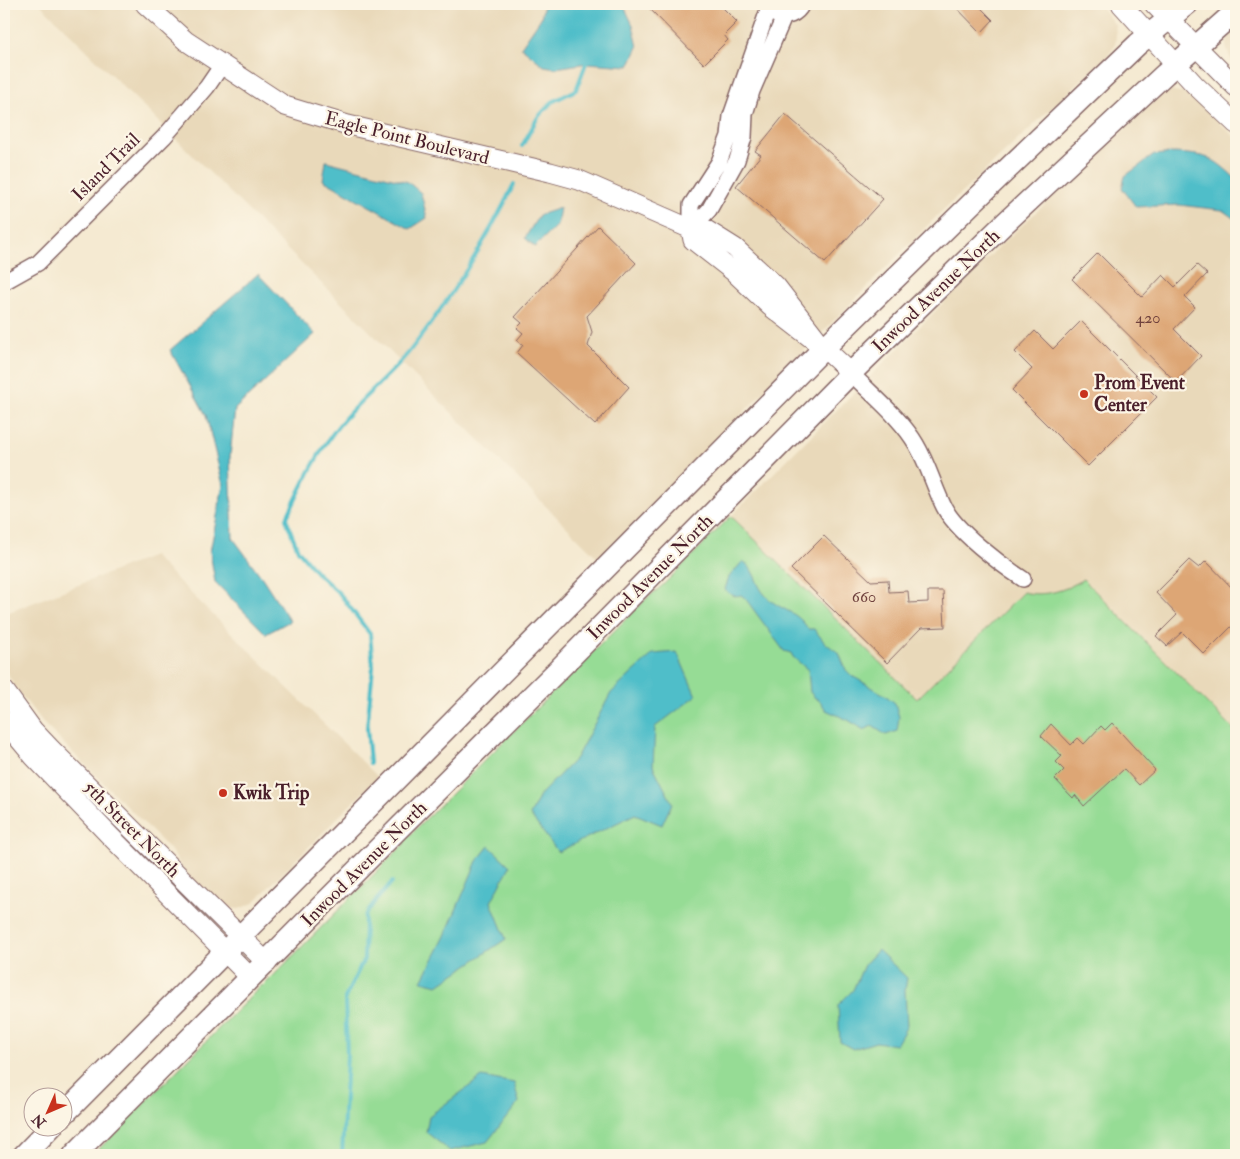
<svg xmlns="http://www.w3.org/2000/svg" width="1240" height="1159" font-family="'IM FELL Double Pica',serif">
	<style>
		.built { fill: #e9d9ba }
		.green { fill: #96dc95; stroke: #707e60 }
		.water { fill: #50bec9; stroke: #4d6e7a }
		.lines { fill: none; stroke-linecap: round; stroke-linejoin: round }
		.stream { stroke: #50bec9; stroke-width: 4 }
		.building { fill: #dda674 }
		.minor-casing { stroke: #866665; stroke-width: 18 }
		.tertiary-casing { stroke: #866665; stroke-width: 21 }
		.secondary-casing { stroke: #866665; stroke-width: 24 }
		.minor { stroke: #fff; stroke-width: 15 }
		.tertiary { stroke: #fff; stroke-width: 19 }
		.secondary { stroke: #fff; stroke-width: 21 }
		.poi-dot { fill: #c8321e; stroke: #fcf5e5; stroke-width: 2 }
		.labels { text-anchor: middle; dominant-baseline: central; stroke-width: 4.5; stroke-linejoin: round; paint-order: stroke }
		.number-label { font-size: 16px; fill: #6f413d }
		.street-label { font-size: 19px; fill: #4a1f2b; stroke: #fcf5e5 }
		.poi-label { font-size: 19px; font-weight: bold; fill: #4a1f2b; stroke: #fcf5e5; text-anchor: start }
	</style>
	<rect width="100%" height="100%" fill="#fcf5e5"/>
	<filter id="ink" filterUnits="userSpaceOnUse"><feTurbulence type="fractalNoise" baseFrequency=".02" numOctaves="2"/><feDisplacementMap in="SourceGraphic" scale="10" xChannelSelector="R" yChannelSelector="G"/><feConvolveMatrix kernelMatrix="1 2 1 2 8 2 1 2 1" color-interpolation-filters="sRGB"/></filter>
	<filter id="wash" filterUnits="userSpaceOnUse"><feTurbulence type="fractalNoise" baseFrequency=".0096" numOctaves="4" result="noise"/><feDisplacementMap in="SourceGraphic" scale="20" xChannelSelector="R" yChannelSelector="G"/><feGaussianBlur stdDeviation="1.12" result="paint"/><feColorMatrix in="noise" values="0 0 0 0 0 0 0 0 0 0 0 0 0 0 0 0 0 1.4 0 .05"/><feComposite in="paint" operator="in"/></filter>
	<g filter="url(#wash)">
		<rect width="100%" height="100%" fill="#f5ead2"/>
		<path class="built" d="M 40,4 L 1099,4 L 1115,25 L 1116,35 L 1115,45 L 1109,54 L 938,215 L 599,559 Z
			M 1236,27 L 1236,69 L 1229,55 L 1226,47 L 1229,36 Z
			M 1173,91 L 1186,94 L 1193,98 L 1236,138 L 1236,732 L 1083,579 L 1070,587 L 1050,593 L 1036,594 L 1023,592 L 917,699 L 731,516 L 1002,244 L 1162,95 Z
			M 153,556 L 378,777 L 253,903 L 239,909 L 224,907 L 188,876 L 169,848 L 43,723 L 22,696 L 4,669 L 4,614 Z"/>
		<path class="green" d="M 731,516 L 917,699 L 1023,592 C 1043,597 1066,591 1083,579 L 1236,732 L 1236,1155 L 93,1155 L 262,985 L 263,986 L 405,843 L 404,841 L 646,599 L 663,585 Z"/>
		<path class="water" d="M 544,4 L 623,4 L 633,25 L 638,47 L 629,66 L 587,63 L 556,68 L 544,66 L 521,47 L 541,18 Z
			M 1174,153 C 1207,155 1212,156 1236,179 L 1236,220 L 1222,210 L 1179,205 L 1136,207 L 1122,188 L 1125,176 L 1154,155 Z
			M 326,161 L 408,182 L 421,193 L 427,218 L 410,229 L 323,180 Z
			M 560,208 L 557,225 L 535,247 L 525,238 L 539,215 Z
			M 258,274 L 315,334 L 235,409 L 230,456 L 233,538 L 263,579 L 290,621 L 266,634 L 215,582 L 210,552 L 223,485 L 206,415 L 170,350 Z
			M 743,561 C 756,570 755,585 766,596 C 780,611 797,610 808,629 L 814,629 L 825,643 L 839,653 L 846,670 L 852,676 L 885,695 L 895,703 L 899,717 L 897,731 L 886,735 L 872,726 L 864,730 L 848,720 L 826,710 L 820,701 L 814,697 L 810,692 L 808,670 L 793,657 L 791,653 L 784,651 L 745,598 L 741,595 C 733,597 730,595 725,589 L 729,577 Z
			M 677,652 L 696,696 L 655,727 L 653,766 L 672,803 L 662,825 L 635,814 L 558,852 L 530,815 L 541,794 L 576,758 L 611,693 L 653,654 Z
			M 489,846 L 510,866 L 491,902 L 506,939 L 438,985 L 422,981 L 444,938 L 477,861 Z
			M 878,950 L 907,978 L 905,991 L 907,1026 L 896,1045 L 876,1042 L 853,1049 L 840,1042 L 838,1005 L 853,990 L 864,965 Z
			M 482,1077 L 514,1083 L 519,1102 L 487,1142 L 450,1151 L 426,1132 L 429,1116 Z"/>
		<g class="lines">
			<path class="stream" d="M 522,146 L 538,117 L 552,102 L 576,90 L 588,58
				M 370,763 L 367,728 L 373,667 L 370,634 L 340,594 L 317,573 L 298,550 L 286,519 C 301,489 315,457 336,429 C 357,401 387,379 409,352 C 450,300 485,243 514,184
				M 342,1155 L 347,1054 L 345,998 L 364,959 L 365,916 L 373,904 L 392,882"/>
		</g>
		<g id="blocks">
			<path class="building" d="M 645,4 L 719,4 L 737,22 L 724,35 L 728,40 L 704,64 Z
				M 953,4 L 977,4 L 993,20 L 981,33 Z
				M 785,114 L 883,199 L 825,263 L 736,186 L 761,155 L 755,151 Z
				M 598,226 L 636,263 L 587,316 L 592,332 L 588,346 L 629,387 L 595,425 L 517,353 L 523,345 L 517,340 L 523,333 L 517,328 L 522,323 L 515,317 Z
				M 1098,253 L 1142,297 L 1163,275 L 1175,287 L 1197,265 L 1207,274 L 1185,297 L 1195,307 L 1174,329 L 1201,356 L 1176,382 L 1072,279 Z
				M 1081,321 L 1157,397 L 1088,466 L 1012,390 L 1032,369 L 1015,352 L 1035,331 L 1053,349 Z
				M 824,536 L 871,581 L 888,580 L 889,592 L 908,591 L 909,603 L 928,602 L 928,591 L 943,591 L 945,627 L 921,628 L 887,663 L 791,569 Z
				M 1189,560 L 1199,568 L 1206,561 L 1236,592 L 1236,622 L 1204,654 L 1182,632 L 1167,646 L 1156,636 L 1177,615 L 1156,593 Z
				M 1112,723 L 1155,770 L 1139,785 L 1124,769 L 1084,806 L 1075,795 L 1073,798 L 1055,779 L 1064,770 L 1056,762 L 1062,756 L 1041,736 L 1051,724 L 1071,745 L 1078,738 L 1084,744 L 1101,726 L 1105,730 Z"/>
		</g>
	</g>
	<g filter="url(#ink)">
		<use href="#blocks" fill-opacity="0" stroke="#866665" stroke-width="1"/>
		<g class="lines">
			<g class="minor-casing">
				<path id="minor" d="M 776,15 C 787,18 797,15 802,4
					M 691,229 L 691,205 L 719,162 L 729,136 L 731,116 L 768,10
					M 691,229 L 709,210 L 737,160 L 744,137 L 745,114 L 752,91 L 784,17
					M 4,282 L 38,263 L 164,137 L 207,87 L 222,65
					M 851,373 C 872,395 901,418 916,444 C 928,464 934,487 944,507 C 956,531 1000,564 1023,579"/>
			</g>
			<g class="tertiary-casing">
				<path id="tertiary" d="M 145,4 L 186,41 L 285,106 L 348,125 L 550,172 L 579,180 L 691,229 L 700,226 L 735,248 L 776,286 L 824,348
					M 1121,4 L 1195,85 L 1236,124
					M 1154,4 L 1236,87
					M 691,229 L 693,240 L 734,272 L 771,307 L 824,348 L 851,373
					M 4,690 L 33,730 L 51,749 L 267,963
					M 4,721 L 34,757 L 110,836 L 251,978"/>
			</g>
			<g class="secondary-casing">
				<path id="secondary" d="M 62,1116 L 824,348 L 971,204 L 1138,44 L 1187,4
					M 24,1155 L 52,1126
					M 74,1155 L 400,827 L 557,671 L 851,373 L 1005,223 L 1165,74 L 1236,11"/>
			</g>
			<use href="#minor" class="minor"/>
			<use href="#tertiary" class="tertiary"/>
			<use href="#secondary" class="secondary"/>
		</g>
	</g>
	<g class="poi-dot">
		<circle cx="1084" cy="394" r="5"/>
		<circle cx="223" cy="793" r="5"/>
	</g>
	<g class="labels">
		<g class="number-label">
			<text x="1148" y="318">420</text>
			<text x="864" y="597">660</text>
		</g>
		<g class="street-label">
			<text transform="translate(407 138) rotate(14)">Eagle Point Boulevard</text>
			<text transform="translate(106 167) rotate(-45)">Island Trail</text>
			<text transform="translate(936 291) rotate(-44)">Inwood Avenue North</text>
			<text transform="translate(650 577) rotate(-45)">Inwood Avenue North</text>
			<text transform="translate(132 829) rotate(45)">5th Street North</text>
			<text transform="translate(364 864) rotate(-45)">Inwood Avenue North</text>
		</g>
		<g class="poi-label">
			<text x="1094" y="383">Prom Event<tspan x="1094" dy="22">Center</tspan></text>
			<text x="233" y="793">Kwik Trip</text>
		</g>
	</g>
	<rect width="1240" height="1159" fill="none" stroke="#fcf5e5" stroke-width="20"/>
	<g transform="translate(48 1112) rotate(225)"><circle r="24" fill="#fcf5e5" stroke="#b59f9b"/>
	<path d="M0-4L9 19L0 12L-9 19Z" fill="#c8321e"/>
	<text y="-8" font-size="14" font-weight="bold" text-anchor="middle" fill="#4a1f2b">N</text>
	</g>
</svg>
